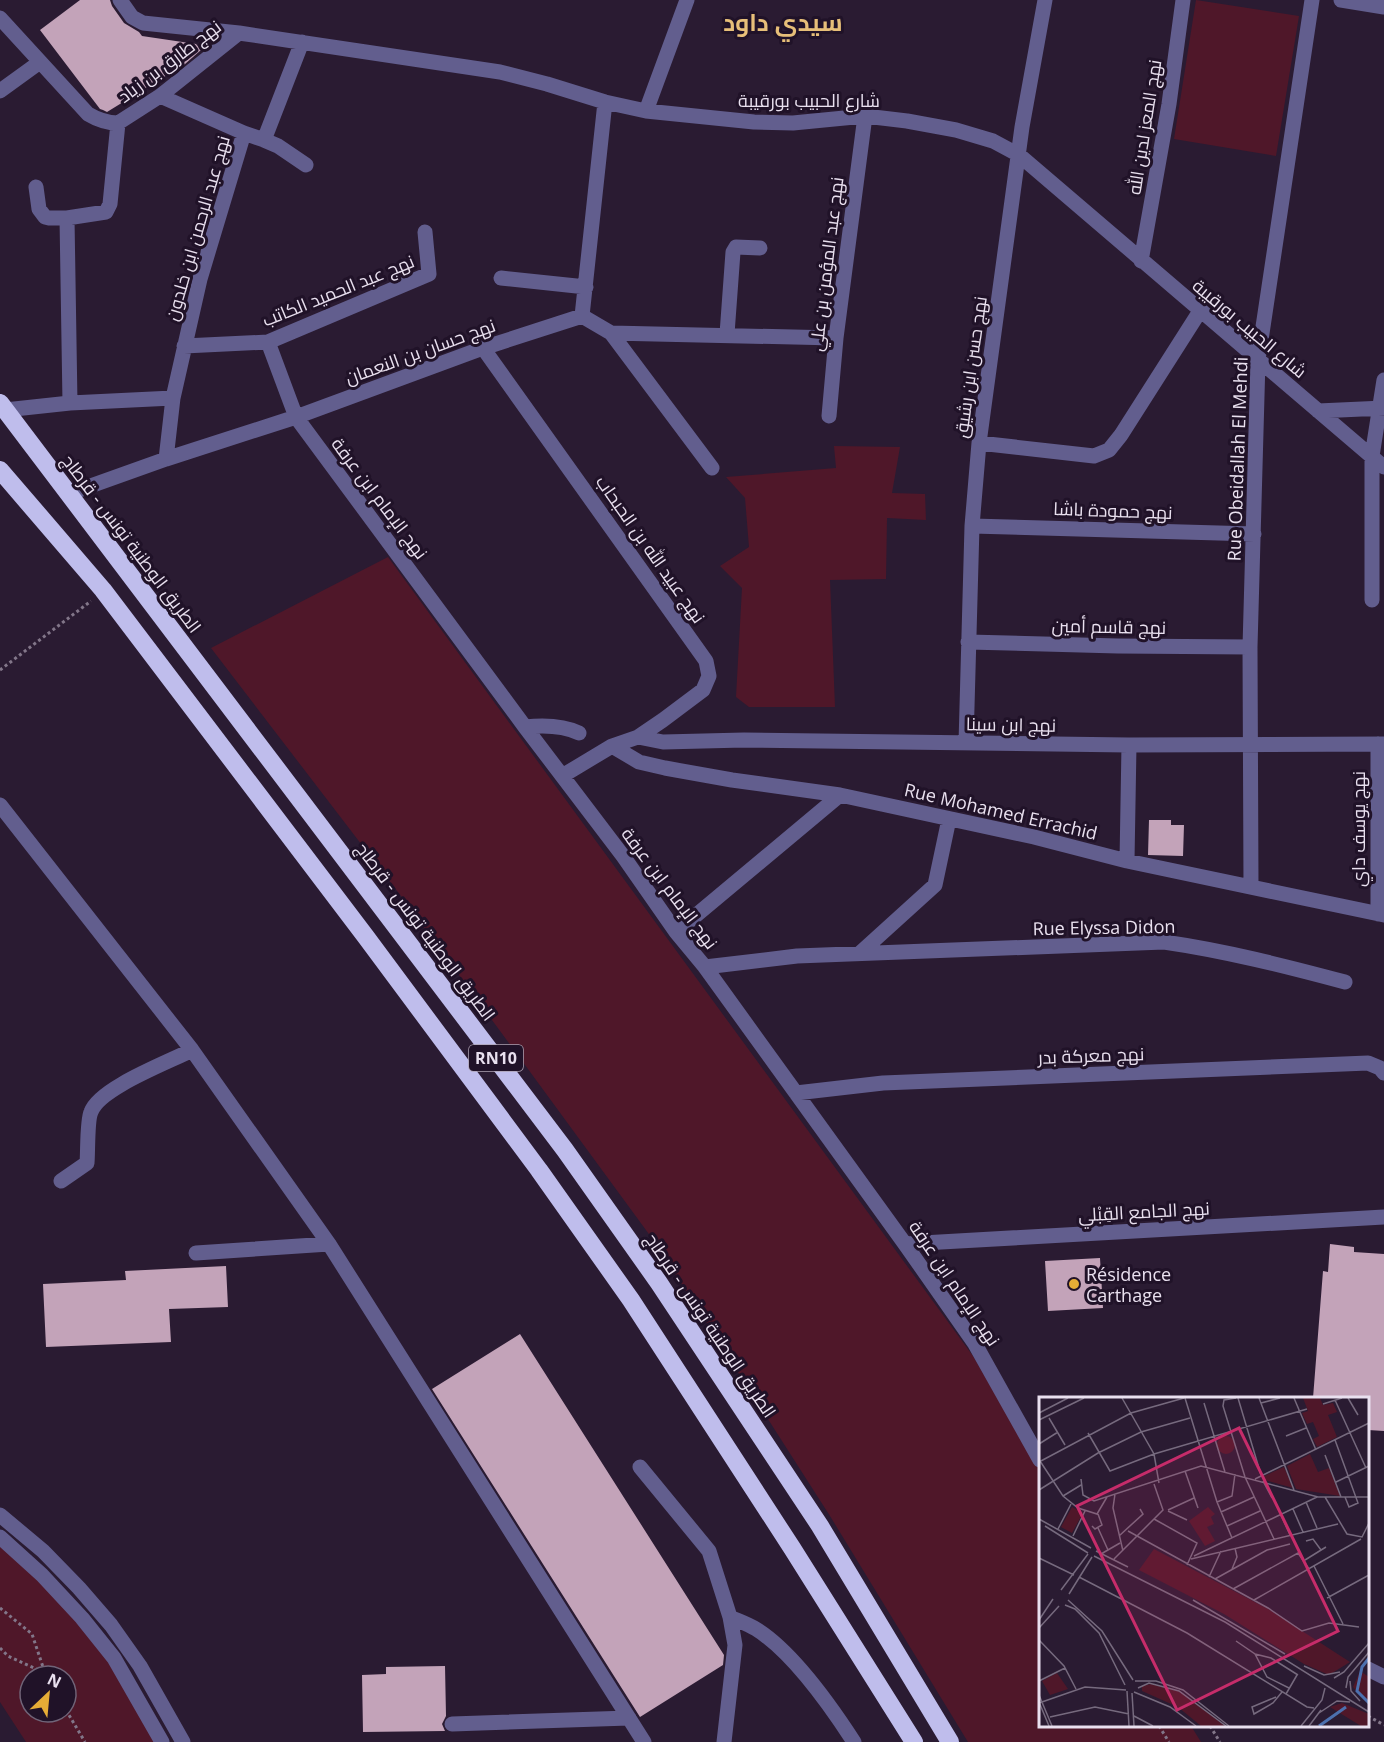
<svg xmlns="http://www.w3.org/2000/svg" width="1384" height="1742" font-family="'Open Sans',Cairo,sans-serif">
	<style>
		.green { fill: #4f1729; fill-rule: evenodd }
		.building { fill: #c3a3b9 }
		.lines { fill: none; stroke-linecap: round; stroke-linejoin: round }
		.path { stroke: #827689; stroke-width: 3; stroke-dasharray: 3 3; stroke-linecap: butt }
		.minor { stroke: #625e8e; stroke-width: 15 }
		.highway { stroke: #bfbdec; stroke-width: 18 }
		.poi-dot { fill: #e6ac36; stroke: #201228; stroke-width: 2 }
		.labels { text-anchor: middle; dominant-baseline: central; stroke-width: 6; stroke-linejoin: round; paint-order: stroke }
		.shield { fill: #201228; stroke: #ada2b3; stroke-width: 1.5 }
		.shield-label { font-size: 16px; font-weight: bold; fill: #e9e0ef }
		.street-label { font-size: 18px; fill: #e9e0ef; stroke: #201228 }
		.poi-label { font-size: 18px; fill: #e9e0ef; stroke: #201228; text-anchor: start }
		.district-label { font-size: 24px; font-weight: bold; fill: #e7bf79; stroke: #201228 }
		.inset-river { fill: none; stroke: #4c70ae; stroke-width: 3 }
		.inset-road { fill: none; stroke: #766a7e; stroke-width: 1.5 }
		.view { fill: #c62c6a; fill-opacity: 0.15; stroke: #c62c6a; stroke-width: 3 }
		.inset-edge { fill: none; stroke: #e9e0ef; stroke-width: 3 }
	</style>
	<rect width="100%" height="100%" fill="#2a1b32"/>
	<path class="green" d="M 1196,0 L 1299,16 L 1276,156 L 1174,139 Z
		M 834,446 L 900,447 L 892,493 L 925,494 L 926,520 L 887,518 L 886,579 L 830,580 L 835,707 L 749,707 L 736,697 L 742,588 L 720,566 L 749,547 L 745,498 L 726,477 L 836,468 Z
		M 388,557 L 973,1356 L 1040,1471 L 1040,1726 L 1191,1726 L 1201,1742 L 968,1742 L 830,1516 L 654,1241 L 404,900 L 211,648 Z
		M 0,1545 L 29,1568 L 83,1625 L 122,1676 L 157,1742 L 26,1742 L 0,1702 ZM 30,1676 L 66,1676 L 66,1712 L 30,1712 Z"/>
	<path class="building" d="M 80,0 L 110,0 L 112,6 L 124,23 L 139,32 L 142,36 L 196,44 L 201,50 L 185,64 L 107,112 L 103,110 L 100,109 L 40,30 Z
		M 1149,820 L 1171,820 L 1171,825 L 1184,825 L 1183,856 L 1148,855 Z
		M 1330,1244 L 1354,1247 L 1354,1252 L 1384,1254 L 1384,1431 L 1368,1430 L 1368,1398 L 1313,1398 L 1323,1271 L 1328,1272 Z
		M 1100,1258 L 1103,1308 L 1048,1311 L 1045,1261 Z
		M 226,1266 L 228,1307 L 169,1309 L 171,1342 L 46,1347 L 43,1284 L 126,1280 L 125,1271 Z
		M 520,1334 L 724,1655 L 723,1665 L 640,1717 L 432,1389 Z
		M 445,1666 L 446,1716 L 442,1724 L 445,1731 L 363,1732 L 362,1675 L 386,1674 L 386,1667 Z"/>
	<g class="lines">
		<path class="path" d="M 0,670 L 91,601
			M 0,1608 L 32,1634 L 46,1676
			M 0,1648 L 8,1656 L 43,1672
			M 66,1710 L 85,1742
			M 1368,1716 L 1384,1725
			M 1159,1726 L 1169,1742
			M 1210,1726 L 1220,1742"/>
		<path class="minor" d="M 120,0 L 132,17 L 143,23 L 239,33 L 500,72 L 547,84 L 605,102 L 646,111 L 754,122 L 793,123 L 865,116 L 907,121 L 956,130 L 993,141 L 1019,155 L 1384,467
			M 1341,0 L 1384,7
			M 0,18 L 88,114 C 98,120 107,123 118,123 L 160,96 L 239,33
			M 0,91 L 40,62
			M 160,96 L 244,133
			M 646,111 L 687,0
			M 264,140 L 278,146 L 306,165
			M 36,187 L 39,209 L 45,217 L 49,218 L 67,218 L 106,212 L 110,204 L 118,123
			M 67,218 L 70,403
			M 1141,261 L 1169,104 L 1183,0
			M 501,278 L 586,287
			M 582,316 L 611,333 L 712,468
			M 611,333 L 836,338
			M 727,334 L 733,252 L 736,247 L 760,248
			M 268,342 L 296,417 L 525,727 L 623,856 L 676,932 L 705,967 L 905,1244 L 975,1344 L 1040,1460
			M 184,346 L 268,342 L 429,274 L 425,232
			M 483,348 L 706,661 L 709,676 L 703,690 L 663,720 L 638,737 L 612,746 L 562,776
			M 5,410 L 70,403 L 173,398
			M 1318,411 L 1384,408
			M 829,416 L 836,338 L 865,116
			M 979,443 L 1094,456 L 1109,450 L 1121,435 L 1200,311
			M 166,459 L 173,398 L 200,279 L 244,133 L 264,140 L 302,42
			M 68,494 L 166,459 L 296,417 L 483,348 L 582,316 L 605,102
			M 972,526 L 1254,534
			M 1372,600 L 1372,456 L 1384,380
			M 968,642 L 1118,646 L 1250,647
			M 525,727 C 543,725 562,725 579,733
			M 638,737 L 663,742 L 744,740 L 1129,745 L 1384,744
			M 966,743 L 972,526 L 979,443 L 1022,127 L 1045,0
			M 1378,744 L 1378,914
			M 612,746 L 639,762 L 665,768 L 732,780 L 840,795 L 1034,837 L 1127,861 L 1384,915
			M 0,805 L 192,1050 L 329,1244 L 644,1742
			M 1127,861 L 1129,745
			M 1251,886 L 1250,647 L 1258,360 L 1312,0
			M 676,932 L 840,795
			M 860,953 L 935,885 L 949,819
			M 705,967 L 797,956 L 1164,942 C 1226,951 1285,966 1345,982
			M 796,1093 L 883,1083 L 1368,1063 L 1380,1068 L 1384,1073
			M 61,1181 L 87,1163 C 88,1152 87,1120 91,1112 C 99,1088 169,1062 192,1050
			M 905,1244 L 1384,1217
			M 196,1253 L 329,1244
			M 640,1467 L 709,1551 L 730,1617 L 735,1645 L 724,1742
			M 0,1515 L 43,1551 L 79,1588 L 111,1625 L 140,1666 L 183,1742
			M 0,1537 L 42,1575 L 82,1618 L 114,1658 L 162,1742
			M 730,1617 C 739,1621 748,1624 756,1629 C 793,1652 830,1705 854,1742
			M 1368,1669 L 1384,1677
			M 452,1724 L 629,1718"/>
		<path class="highway" d="M 0,403 L 565,1150 L 659,1283 L 820,1526 L 950,1742
			M 0,470 L 103,590 L 366,937 L 539,1170 L 631,1300 L 792,1548 L 914,1742"/>
	</g>
	<circle class="poi-dot" cx="1074" cy="1284" r="6"/>
	<g class="labels">
		<rect class="shield" x="469" y="1045" width="54" height="26" rx="4.5"/>
		<g class="shield-label">
			<text x="496" y="1058">RN10</text>
		</g>
		<g class="street-label">
			<text transform="translate(169 61) rotate(-37)">نهج طارق بن زياد</text>
			<text x="809" y="100">شارع الحبيب بورقيبة</text>
			<text transform="translate(1144 127) rotate(-81)">نهج المعز لدين الله</text>
			<text transform="translate(197 228) rotate(-74)">نهج عبد الرحمن ابن خلدون</text>
			<text transform="translate(826 264) rotate(-83)">نهج عبد المؤمن بن علي</text>
			<text transform="translate(338 290) rotate(-22)">نهج عبد الحميد الكاتب</text>
			<text transform="translate(1250 328) rotate(40)">شارع الحبيب بورقيبة</text>
			<text transform="translate(420 351) rotate(-20)">نهج حسان بن النعمان</text>
			<text transform="translate(970 367) rotate(-82)">نهج حسن ابن رشيق</text>
			<text transform="translate(1237 459) rotate(-88)">Rue Obeidallah El Mehdi</text>
			<text transform="translate(380 498) rotate(53)">نهج الإمام ابن عرفة</text>
			<text transform="translate(1113 510) rotate(2)">نهج حمودة باشا</text>
			<text transform="translate(132 543) rotate(53)">الطريق الوطنية تونس - قرطاج</text>
			<text transform="translate(651 549) rotate(55)">نهج عبيد الله بن الحبحاب</text>
			<text transform="translate(1109 626) rotate(1)">نهج قاسم أمين</text>
			<text transform="translate(1011 724) rotate(1)">نهج ابن سينا</text>
			<text transform="translate(1001 811) rotate(13)">Rue Mohamed Errachid</text>
			<text transform="translate(1358 829) rotate(-90)">نهج يوسف داي</text>
			<text transform="translate(670 888) rotate(53)">نهج الإمام ابن عرفة</text>
			<text transform="translate(1104 927) rotate(-1)">Rue Elyssa Didon</text>
			<text transform="translate(426 931) rotate(53)">الطريق الوطنية تونس - قرطاج</text>
			<text transform="translate(1091 1055) rotate(-2)">نهج معركة بدر</text>
			<text transform="translate(1144 1211) rotate(-3)">نهج الجامع القِبْلي</text>
			<text transform="translate(955 1283) rotate(56)">نهج الإمام ابن عرفة</text>
			<text transform="translate(711 1325) rotate(56)">الطريق الوطنية تونس - قرطاج</text>
		</g>
		<g class="poi-label">
			<text x="1086" y="1274">Résidence<tspan x="1086" dy="21">Carthage</tspan></text>
		</g>
		<g class="district-label">
			<text x="783" y="21">سيدي داود</text>
		</g>
	</g>
	<g transform="translate(1039 1397)">
		<rect width="330" height="330" fill="#2a1b32"/>
		<path d="M 264,1 L 281,1 L 284,8 L 294,6 L 298,15 L 289,18 L 298,40 L 278,50 L 274,42 L 280,39 L 274,25 L 268,27 L 263,16 L 269,14 ZM178 48a9 9 0 1 1 18 0a9 9 0 1 1-18 0ZM 271,57 L 279,75 L 290,71 L 301,99 L 257,92 L 248,69 ZM 245,70 L 254,91 L 226,83 L 225,79 ZM 33,110 L 44,116 L 33,136 L 22,130 ZM 169,110 L 176,117 L 172,120 L 175,127 L 168,130 L 176,144 L 166,149 L 150,124 ZM 115,152 L 229,212 L 311,265 L 290,278 L 265,267 L 185,217 L 100,173 ZM 321,274 L 330,280 L 330,307 L 314,290 ZM 18,276 L 29,292 L 11,298 L 3,284 ZM 112,287 L 141,294 L 186,329 L 162,329 L 139,310 L 103,294 L 103,289 ZM 303,306 L 330,317 L 330,329 L 322,329 L 291,310 Z" fill="#4f1729"/>
		<path class="inset-river" d="M 330,261 L 323,270 L 318,294 L 330,306M 280,329 L 307,310"/>
		<path class="inset-road" d="M 83,1 L 115,57 L 120,86M 146,1 L 178,105 L 193,141M 197,1 L 185,3 L 184,9 L 206,80 L 235,142M 199,1 L 222,78M 220,1 L 255,93M 255,1 L 277,53M 309,1 L 319,18M 296,3 L 327,71M 165,6 L 186,75M 222,6 L 241,1M 284,7 L 303,1M 0,16 L 29,1M 10,21 L 26,48M 0,23 L 45,1M 49,36 L 71,74 L 115,57 L 268,12M 247,39 L 267,31M 296,43 L 319,106 L 310,110 L 306,100M 0,47 L 19,35M 286,58 L 302,100M 1,64 L 24,99 L 39,111 L 58,117 L 68,100M 0,65 L 92,16 L 145,1M 146,74 L 159,111M 42,82 L 44,98 L 55,104 L 162,69 L 279,100 L 330,100M 216,82 L 330,26M 224,84 L 233,101M 297,85 L 330,69M 0,93 L 59,56 L 102,35 L 151,21M 76,97 L 74,111 L 84,154M 24,99 L 42,88M 286,100 L 308,137 L 323,140 L 330,126M 178,105 L 193,99 L 196,77M 267,105 L 278,131M 254,112 L 264,135M 129,113 L 155,101M 129,114 L 148,123M 182,115 L 215,100M 242,118 L 251,138M 0,122 L 52,151M 115,122 L 158,146 L 148,168M 6,129 L 49,156M 53,129 L 56,132 L 63,128 L 59,117M 188,129 L 221,114M 59,131 L 69,153M 19,132 L 32,107M 89,134 L 229,211 L 263,234 L 290,226 L 320,230M 34,139 L 46,114M 80,139 L 104,117 L 101,112M 267,144 L 274,142 L 282,153M 57,154 L 89,170M 62,157 L 81,146M 55,159 L 186,225 L 330,315M 155,159 L 278,100M 0,161 L 35,178M 75,162 L 124,113 L 115,87M 152,162 L 299,127M 266,163 L 287,150M 275,169 L 304,227M 193,172 L 198,160 L 196,151M 40,180 L 148,236 L 268,310 L 275,311M 170,180 L 182,154M 176,182 L 228,153 L 251,147M 194,192 L 259,156 L 270,172M 22,193 L 49,157M 30,197 L 53,160M 288,201 L 330,178M 29,203 L 63,234 L 94,283M 154,203 L 246,257M 215,203 L 322,142M 26,208 L 36,212 L 60,236 L 86,288M 0,223 L 14,202M 0,231 L 20,209M 0,243 L 25,269 L 37,292M 197,244 L 216,257 L 228,280 L 250,291M 216,257 L 232,261 L 259,278M 265,269 L 285,278 L 301,275M 295,281 L 305,275 L 330,246M 0,284 L 26,271M 96,284 L 117,284 L 144,293 L 190,329M 311,284 L 312,294 L 321,304M 99,291 L 110,286 L 140,294 L 187,329M 307,291 L 309,280 L 330,255M 88,294 L 90,329M 95,295 L 131,310 L 157,329M 93,296 L 95,329M 247,297 L 258,278M 0,298 L 13,329M 237,300 L 213,310 L 215,317 L 234,306 L 243,295M 0,305 L 10,329M 0,306 L 46,290 L 87,293M 280,316 L 298,304 L 311,305M 95,319 L 114,329M 11,320 L 56,310 L 90,317M 262,329 L 283,303 L 286,291M 270,329 L 282,313"/>
		<path class="view" d="M 200,31 L 299,234 L 138,313 L 38,109 Z"/>
		<rect width="330" height="330" class="inset-edge"/>
	</g>
	<g transform="translate(48 1694) rotate(26)"><circle r="28" fill="#201228" stroke="#706478" stroke-width="1.5"/>
	<path d="M0-4.5L10 22L0 15L-10 22Z" fill="#e6ac36"/>
	<text y="-9" font-size="16" font-weight="bold" text-anchor="middle" fill="#e9e0ef">N</text>
	</g>
</svg>
